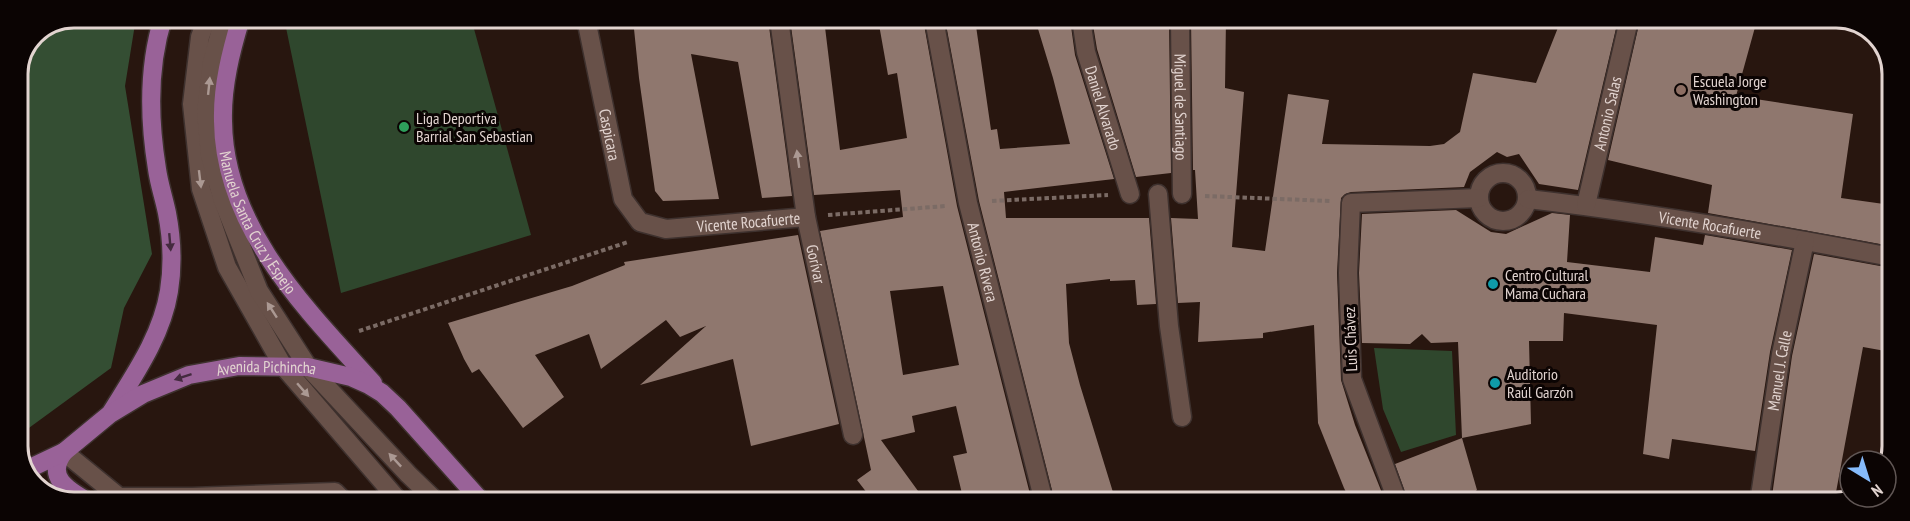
<svg xmlns="http://www.w3.org/2000/svg" width="1910" height="521" font-family="'PT Sans Narrow',sans-serif">
	<style>
		.green { fill: #2f472d }
		.forest { fill: #344e33 }
		.building { fill: #8f776e; fill-rule: evenodd }
		.lines { fill: none; stroke-linecap: round; stroke-linejoin: round }
		.minor-casing { stroke: #3e312e; stroke-width: 21 }
		.major-casing { stroke: #3e312e; stroke-width: 21 }
		.path { stroke: #7b6b65; stroke-width: 4; stroke-dasharray: 4.5 3; stroke-linecap: butt }
		.minor { stroke: #685149; stroke-width: 18 }
		.major { stroke: #996298; stroke-width: 18 }
		.oneway { fill: #ab9993 }
		.oneway2 { fill: #442a3f }
		.education-dot { fill: #8d6e63; stroke: #0b0403; stroke-width: 2 }
		.leisure-dot { fill: #2e9e5b; stroke: #0b0403; stroke-width: 2 }
		.culture-dot { fill: #0f9aa8; stroke: #0b0403; stroke-width: 2 }
		.labels { text-anchor: middle; dominant-baseline: central; stroke-width: 6; stroke-linejoin: round; paint-order: stroke }
		.poi-label { font-size: 16px; fill: #e2d4d0; stroke: #0b0403; text-anchor: start }
		.street-label { font-size: 16px; fill: #e2d4d0; stroke: #0b0403 }
		.rim { fill: none; stroke: #e2d4d0; stroke-width: 3 }
	</style>
	<rect width="100%" height="100%" fill="#28160f"/>
	<path class="green" d="M 284,18 L 471,18 L 531,235 L 341,293 Z
		M 1374,348 L 1452,351 L 1456,435 L 1401,452 L 1383,409 Z"/>
	<path class="forest" d="M 75,18 L 136,18 L 125,86 L 152,254 L 124,308 L 111,368 L 22,433 L 18,435 L 18,75 L 35,34 Z"/>
	<path class="building" d="M 633,19 L 768,19 L 792,196 L 762,198 L 738,62 L 691,54 L 719,199 L 663,201 L 655,191 L 639,78 Z
		M 790,19 L 824,19 L 840,150 L 907,138 L 897,73 L 888,75 L 878,19 L 923,19 L 957,206 L 1032,502 L 964,502 L 953,456 L 967,453 L 956,406 L 912,416 L 915,432 L 881,440 L 926,502 L 874,502 L 857,480 L 871,470 L 820,231 L 903,217 L 900,190 L 814,195 ZM 943,286 L 959,365 L 903,375 L 890,291 Z
		M 945,19 L 975,19 L 991,130 L 997,129 L 1000,149 L 1070,144 L 1053,78 L 1035,19 L 1070,19 L 1075,55 L 1114,179 L 1004,192 L 1006,218 L 1149,218 L 1156,304 L 1137,305 L 1135,280 L 1110,281 L 1110,279 L 1066,284 L 1069,343 L 1080,385 L 1116,502 L 1055,502 L 979,201 Z
		M 1092,19 L 1169,19 L 1171,173 L 1136,177 L 1097,49 Z
		M 1191,19 L 1226,19 L 1225,88 L 1244,92 L 1232,247 L 1265,251 L 1288,94 L 1329,100 L 1322,144 L 1430,146 L 1444,144 L 1460,132 L 1473,73 L 1536,83 L 1561,20 L 1618,20 L 1578,190 L 1539,184 L 1519,154 L 1507,157 L 1497,152 L 1470,172 L 1464,187 L 1351,192 L 1345,194 L 1341,198 L 1337,273 L 1341,380 L 1355,425 L 1386,503 L 1351,502 L 1344,488 L 1318,423 L 1314,325 L 1263,333 L 1263,338 L 1198,342 L 1200,302 L 1178,303 L 1171,218 L 1198,219 L 1195,170 L 1193,170 Z
		M 1640,20 L 1757,20 L 1736,96 L 1853,114 L 1841,198 L 1891,205 L 1891,246 L 1708,213 L 1712,185 L 1608,160 Z
		M 1456,210 L 1491,232 L 1506,234 L 1552,213 L 1570,215 L 1567,262 L 1650,272 L 1655,237 L 1703,245 L 1705,235 L 1792,250 L 1770,352 L 1755,451 L 1672,439 L 1669,459 L 1643,454 L 1657,325 L 1564,313 L 1563,341 L 1529,341 L 1531,424 L 1462,438 L 1458,342 L 1431,343 L 1422,334 L 1410,344 L 1362,343 L 1359,273 L 1362,214 Z
		M 798,235 L 839,424 L 751,446 L 733,359 L 640,385 L 706,326 L 680,337 L 666,320 L 601,369 L 589,334 L 535,355 L 564,397 L 523,428 L 479,369 L 472,373 L 464,359 L 448,323 L 572,286 L 625,265 L 624,262 Z
		M 1814,254 L 1891,268 L 1891,352 L 1863,347 L 1834,503 L 1771,503 L 1792,356 Z
		M 1462,438 L 1477,490 L 1459,503 L 1409,503 L 1395,464 Z"/>
	<g class="lines">
		<g class="minor-casing">
			<g id="minor">
				<path d="M 207,18 L 200,37 L 192,104 L 201,189 L 227,267 L 283,366 L 399,501"/>
				<path d="M 224,18 L 212,62 L 206,112 L 210,156 L 223,201 L 259,291 L 308,367 L 408,474 L 437,502"/>
				<path id="s1" d="M 586,19 L 623,199 L 640,222 L 666,229 L 806,217"/>
				<path id="s2" d="M 779,19 L 806,217 L 853,435"/>
				<path id="s3" d="M 934,19 L 968,203 L 1044,502"/>
				<path id="s4" d="M 1081,19 L 1086,52 L 1130,194"/>
				<path id="s5" d="M 1180,19 L 1182,194"/>
				<circle cx="1503" cy="197" r="24"/>
				<path d="M 1158,194 L 1169,326 L 1182,417"/>
				<path id="s6" d="M 1528,199 C 1650,213 1771,234 1891,257"/>
				<path id="s7" d="M 1586,205 L 1629,20"/>
				<path d="M 64,452 L 119,497 L 192,497 L 335,492 L 344,501"/>
				<path d="M 1398,503 L 1352,379 L 1348,273 L 1351,203 L 1479,198"/>
				<path id="s8" d="M 1759,503 L 1781,354 L 1805,241"/>
			</g>
		</g>
		<g class="major-casing">
			<g id="major">
				<path id="s9" d="M 241,18 C 231,51 222,86 223,121 C 224,228 306,309 373,383"/>
				<path d="M 112,411 C 135,374 162,335 169,291 C 173,266 172,239 167,213 C 164,198 159,184 157,169 C 149,120 148,66 163,18"/>
				<path d="M 64,452 C 45,477 68,490 87,501"/>
				<path id="s10" d="M 26,470 L 64,452 L 110,414 L 143,394 L 189,375 L 239,366 L 308,367 L 351,377 L 369,385 L 382,393 L 398,408 L 482,502"/>
			</g>
		</g>
		<path class="path" d="M 1205,196 L 1330,201
			M 992,201 L 1108,195
			M 828,215 L 946,206
			M 359,331 L 628,242"/>
		<use href="#minor" class="minor"/>
		<use href="#major" class="major"/>
	</g>
	<defs><path id="oneway-solid" d="M-6-.8H1V-3.2L6.5 0L1 3.2V.8H-6Z" transform="scale(1.5)"/></defs>
	<g class="oneway">
		<use href="#oneway-solid" transform="translate(209 86) rotate(-84)"/>
		<use href="#oneway-solid" transform="translate(798 159) rotate(-98)"/>
		<use href="#oneway-solid" transform="translate(200 179) rotate(83)"/>
		<use href="#oneway-solid" transform="translate(272 310) rotate(-123)"/>
		<use href="#oneway-solid" transform="translate(303 390) rotate(49)"/>
		<use href="#oneway-solid" transform="translate(395 460) rotate(-133)"/>
	</g>
	<g class="oneway2">
		<use href="#oneway-solid" transform="translate(170 242) rotate(85)"/>
		<use href="#oneway-solid" transform="translate(183 377) rotate(162)"/>
	</g>
	<circle class="education-dot" cx="1681" cy="90" r="6"/>
	<circle class="leisure-dot" cx="404" cy="127" r="6"/>
	<g class="culture-dot">
		<circle cx="1493" cy="284" r="6"/>
		<circle cx="1495" cy="383" r="6"/>
	</g>
	<g class="labels">
		<g class="poi-label">
			<text x="1693" y="81">Escuela Jorge<tspan x="1693" dy="18">Washington</tspan></text>
			<text x="416" y="118">Liga Deportiva<tspan x="416" dy="18">Barrial San Sebastian</tspan></text>
			<text x="1505" y="275">Centro Cultural<tspan x="1505" dy="18">Mama Cuchara</tspan></text>
			<text x="1507" y="374">Auditorio<tspan x="1507" dy="18">Raúl Garzón</tspan></text>
		</g>
		<g class="street-label">
			<text stroke="none"><textPath href="#s4" startOffset="92">Daniel Alvarado</textPath></text>
			<text stroke="none"><textPath href="#s5" startOffset="88">Miguel de Santiago</textPath></text>
			<text stroke="none"><textPath href="#s7" startOffset="94">Antonio Salas</textPath></text>
			<text stroke="none"><textPath href="#s1" startOffset="118">Caspicara</textPath></text>
			<text stroke="none"><textPath href="#s9" startOffset="214">Manuela Santa Cruz y Espejo</textPath></text>
			<text stroke="none"><textPath href="#s1" startOffset="322">Vicente Rocafuerte</textPath></text>
			<text stroke="none"><textPath href="#s6" startOffset="184">Vicente Rocafuerte</textPath></text>
			<text stroke="none"><textPath href="#s3" startOffset="248">Antonio Rivera</textPath></text>
			<text stroke="none"><textPath href="#s2" startOffset="248">Gorívar</textPath></text>
			<text transform="translate(1350 339) rotate(-92)">Luis Chávez</text>
			<text stroke="none"><textPath href="#s10" startOffset="268">Avenida Pichincha</textPath></text>
			<text stroke="none"><textPath href="#s8" startOffset="134">Manuel J. Calle</textPath></text>
		</g>
	</g>
	<path d="M0 0H1910V521H0ZM74 28H1836A46 46 0 0 1 1882 74V446A46 46 0 0 1 1836 492H74A46 46 0 0 1 28 446V74A46 46 0 0 1 74 28Z" fill="#0b0403" fill-rule="evenodd"/>
	<path class="rim" d="M74 28H1836A46 46 0 0 1 1882 74V446A46 46 0 0 1 1836 492H74A46 46 0 0 1 28 446V74A46 46 0 0 1 74 28Z"/>
	<g transform="translate(1868 479) rotate(142)"><circle r="28" fill="#0b0403" stroke="#615755" stroke-width="1.5"/>
	<path d="M0-4.5L10 22L0 15L-10 22Z" fill="#86bbfb"/>
	<text y="-9" font-size="16" font-weight="bold" text-anchor="middle" fill="#e2d4d0">N</text>
	</g>
</svg>
